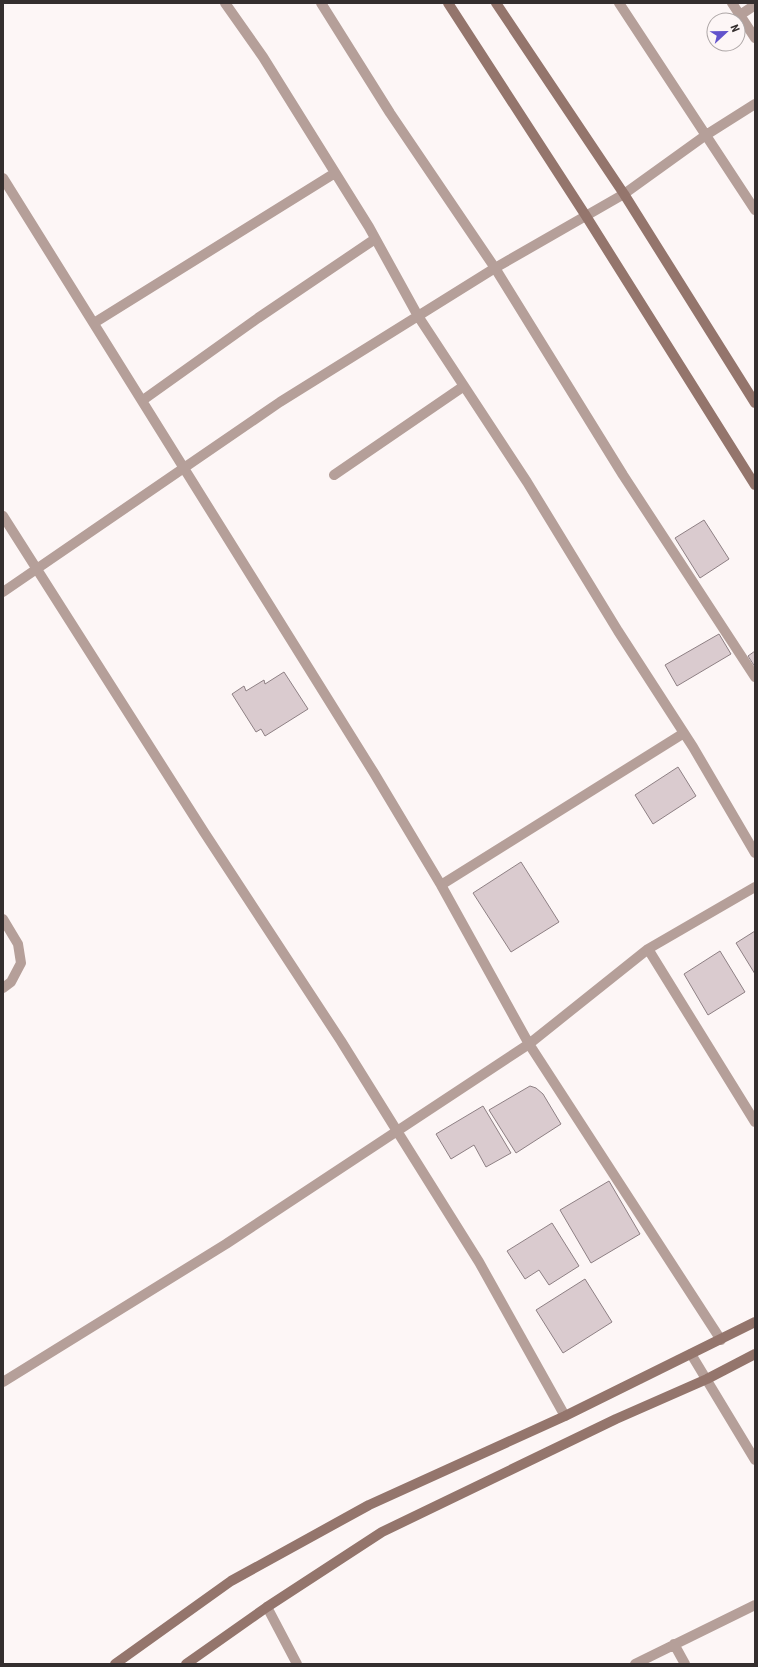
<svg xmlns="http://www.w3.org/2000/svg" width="758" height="1667" font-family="'Roboto Condensed',sans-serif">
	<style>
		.building { fill: #dacbcf; stroke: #8e8084 }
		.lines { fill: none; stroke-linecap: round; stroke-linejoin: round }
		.street { stroke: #b59f99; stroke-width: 10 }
		.secondary { stroke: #94756c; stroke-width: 10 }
	</style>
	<rect width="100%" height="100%" fill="#fdf6f6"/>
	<path class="building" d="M 704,520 L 729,559 L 700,578 L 675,538 Z
		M 719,634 L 731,654 L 677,686 L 665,665 Z
		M 755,651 L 755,667 L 748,656 Z
		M 284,672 L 308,709 L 265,736 L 261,729 L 256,732 L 232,694 L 244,686 L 246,691 L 264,680 L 265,684 Z
		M 678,767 L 696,796 L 653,824 L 635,795 Z
		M 521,862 L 559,922 L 511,952 L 473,893 Z
		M 755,931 L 755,974 L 736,943 Z
		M 720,951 L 745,992 L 708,1015 L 684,974 Z
		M 530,1086 L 536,1088 L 543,1094 L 561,1124 L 516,1153 L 489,1110 Z
		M 483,1106 L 511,1153 L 486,1167 L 474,1145 L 451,1159 L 436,1134 Z
		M 609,1181 L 640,1234 L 591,1263 L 560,1210 Z
		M 552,1223 L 579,1266 L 549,1285 L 539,1270 L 525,1279 L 507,1251 Z
		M 585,1279 L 612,1322 L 563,1353 L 536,1310 Z"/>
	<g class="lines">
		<path class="street" d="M 225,3 L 263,57 L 369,227 L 418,316 L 527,482 L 618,631 L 693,747 L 755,853
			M 321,3 L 390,113 L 495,268 L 623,475 L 755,677
			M 619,3 L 755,210
			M 732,3 L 755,38
			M 740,15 L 755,5
			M 3,178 L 374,773 L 441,885 L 529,1044 L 721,1340
			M 94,323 L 335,173
			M 143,400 L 258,318 L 375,239
			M 334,475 L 464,386
			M 3,516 L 204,832 L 341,1041 L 397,1131 L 479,1262 L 565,1416
			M 3,592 L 280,402 L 495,268 L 624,194 L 706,135 L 755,104
			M 441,885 L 684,733
			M 3,919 L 18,944 L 21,963 L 11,982 L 3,988
			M 648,949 L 755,1122
			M 691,1354 L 755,1460
			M 3,1382 L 226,1244 L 529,1044 L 648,949 L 755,887
			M 267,1607 L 297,1664
			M 674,1644 L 685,1664
			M 635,1664 L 755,1605"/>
		<path class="secondary" d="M 448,3 L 586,216 L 755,485
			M 496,3 L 624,194 L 755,403
			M 115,1664 L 231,1581 L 369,1505 L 565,1416 L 755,1322
			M 186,1664 L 267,1607 L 382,1532 L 616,1419 L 707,1379 L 755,1354"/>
	</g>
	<rect width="758" height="1667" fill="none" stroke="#342e2e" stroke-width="8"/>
	<g transform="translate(726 32) rotate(68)"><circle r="19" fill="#fdf6f6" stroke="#ada6a6"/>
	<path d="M0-3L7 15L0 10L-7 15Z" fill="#6253cc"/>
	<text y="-6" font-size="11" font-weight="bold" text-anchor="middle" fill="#342e2e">N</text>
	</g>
</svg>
